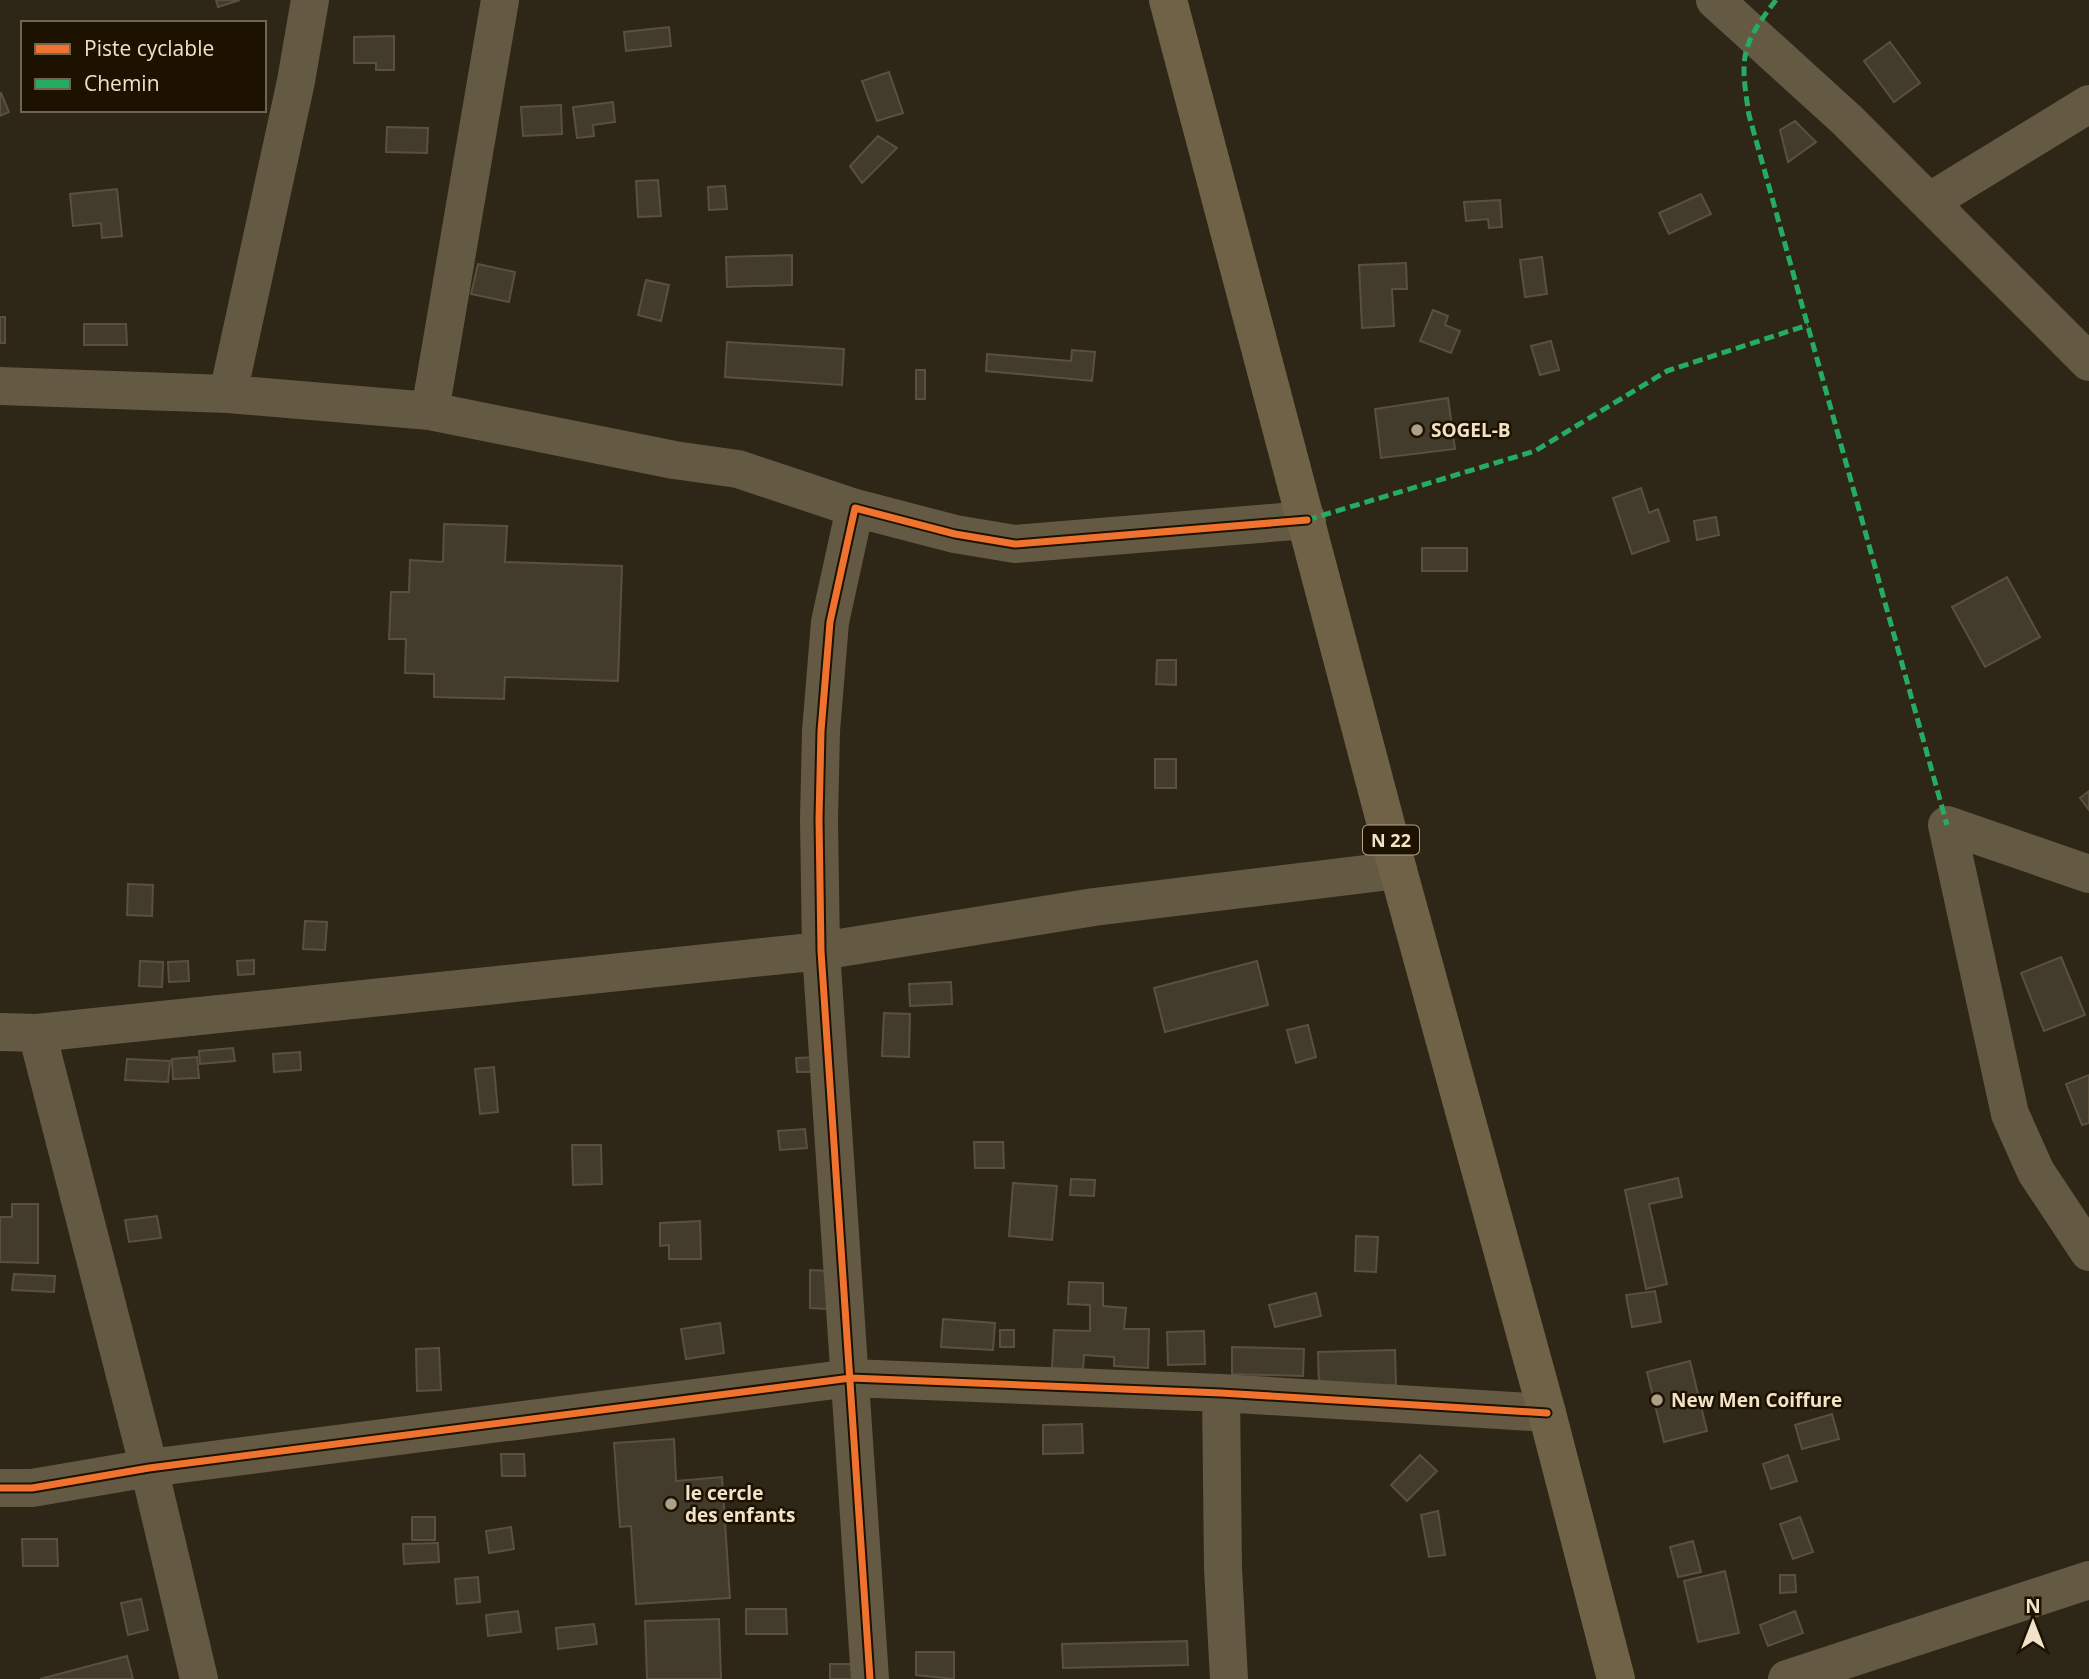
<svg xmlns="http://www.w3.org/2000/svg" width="2089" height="1679" font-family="'Open Sans',sans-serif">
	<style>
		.building { fill: #433c2d; stroke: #5a503d; stroke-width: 2 }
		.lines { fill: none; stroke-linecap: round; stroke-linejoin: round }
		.minor { stroke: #645942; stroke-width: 38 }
		.primary { stroke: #6f6246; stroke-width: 38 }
		.quiet { stroke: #26ab63; stroke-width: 5; stroke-dasharray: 10 5; stroke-linecap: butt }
		.cycleway-casing { stroke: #1d1200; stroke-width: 11 }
		.cycleway { stroke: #ef722f; stroke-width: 7 }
		.poi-dot { fill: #ada089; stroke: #1d1200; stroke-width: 2.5 }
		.labels { text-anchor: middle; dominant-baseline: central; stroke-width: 5; stroke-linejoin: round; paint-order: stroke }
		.shield { fill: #1d1200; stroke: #b2a48b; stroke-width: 2 }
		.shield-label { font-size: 18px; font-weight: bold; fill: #f2e2c7 }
		.poi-label { font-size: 19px; font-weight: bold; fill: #f2e2c7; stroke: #1d1200; text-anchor: start }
	</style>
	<rect width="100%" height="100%" fill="#2e2616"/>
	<path class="building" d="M 216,0 L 240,0 L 218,7 Z
		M 669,27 L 671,46 L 626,51 L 624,32 Z
		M 394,36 L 394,70 L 376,70 L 376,63 L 354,63 L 354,37 Z
		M 1890,42 L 1920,83 L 1894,102 L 1864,61 Z
		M 889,72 L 903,113 L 877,121 L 862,81 Z
		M 1,93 L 9,112 L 0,116 L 0,93 Z
		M 613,102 L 615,122 L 593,125 L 594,136 L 577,138 L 573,107 Z
		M 561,105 L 562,134 L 523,136 L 521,107 Z
		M 1795,121 L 1816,142 L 1788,162 L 1780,130 Z
		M 387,127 L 428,128 L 427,153 L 386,152 Z
		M 878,136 L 897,148 L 862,183 L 850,166 Z
		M 658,180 L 661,216 L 638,217 L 636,181 Z
		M 725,186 L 727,209 L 709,210 L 708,187 Z
		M 117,189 L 122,236 L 102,238 L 101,223 L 73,226 L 70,194 Z
		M 1701,194 L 1711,214 L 1669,234 L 1659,213 Z
		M 1500,200 L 1502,227 L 1489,228 L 1488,219 L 1466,221 L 1464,202 Z
		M 792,255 L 792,285 L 727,287 L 726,257 Z
		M 1542,257 L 1547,294 L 1525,297 L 1520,260 Z
		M 1406,263 L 1407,289 L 1392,289 L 1394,326 L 1362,328 L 1359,265 Z
		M 478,264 L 515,272 L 509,302 L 471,294 Z
		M 646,280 L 669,285 L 661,321 L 638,315 Z
		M 1433,310 L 1448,316 L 1445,325 L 1460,331 L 1451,353 L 1420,341 Z
		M 0,317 L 5,317 L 5,343 L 0,343 Z
		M 84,324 L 126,324 L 127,345 L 84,345 Z
		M 1551,341 L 1559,370 L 1540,375 L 1531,346 Z
		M 727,342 L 844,349 L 842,385 L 725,377 Z
		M 1072,350 L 1095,352 L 1092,381 L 986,371 L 987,354 L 1071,361 Z
		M 916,370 L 925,370 L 925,399 L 916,399 Z
		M 1448,398 L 1455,449 L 1381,458 L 1375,409 Z
		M 1641,488 L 1649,513 L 1658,509 L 1669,541 L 1632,554 L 1613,498 Z
		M 1716,517 L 1719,535 L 1697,540 L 1694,521 Z
		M 444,524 L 507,526 L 505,562 L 622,566 L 618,681 L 505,677 L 504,699 L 434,697 L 434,674 L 405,673 L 406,639 L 389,639 L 391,592 L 409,592 L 410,560 L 443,562 Z
		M 1422,548 L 1467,548 L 1467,571 L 1422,571 Z
		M 2007,577 L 2040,637 L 1985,667 L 1952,607 Z
		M 1157,660 L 1176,660 L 1176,685 L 1156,684 Z
		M 1155,759 L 1176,759 L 1176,788 L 1155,788 Z
		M 2089,791 L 2089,810 L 2080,798 Z
		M 128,884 L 153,885 L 152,916 L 127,915 Z
		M 305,921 L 327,922 L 325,950 L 303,949 Z
		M 2061,957 L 2085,1015 L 2044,1031 L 2021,973 Z
		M 254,960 L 254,974 L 238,975 L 237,961 Z
		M 140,961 L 163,962 L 162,987 L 139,986 Z
		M 188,961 L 189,981 L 169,982 L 168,962 Z
		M 1257,961 L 1268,1005 L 1165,1032 L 1154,988 Z
		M 951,982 L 952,1004 L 910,1006 L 909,984 Z
		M 884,1013 L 910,1014 L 909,1057 L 882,1056 Z
		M 1308,1025 L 1316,1057 L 1296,1063 L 1287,1030 Z
		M 233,1048 L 235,1061 L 200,1064 L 199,1051 Z
		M 300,1052 L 301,1070 L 274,1072 L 273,1054 Z
		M 197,1057 L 199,1078 L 173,1079 L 172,1059 Z
		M 820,1057 L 820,1072 L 797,1072 L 796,1058 Z
		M 127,1059 L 170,1061 L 168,1082 L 125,1080 Z
		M 494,1067 L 498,1112 L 480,1114 L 475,1069 Z
		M 2089,1075 L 2089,1123 L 2082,1125 L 2066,1084 Z
		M 805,1129 L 807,1148 L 780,1150 L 778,1131 Z
		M 974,1142 L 1003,1142 L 1004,1168 L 975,1168 Z
		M 572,1145 L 601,1145 L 602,1184 L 573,1185 Z
		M 1678,1178 L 1682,1197 L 1649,1204 L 1667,1284 L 1646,1289 L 1625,1190 Z
		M 1071,1179 L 1095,1180 L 1094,1196 L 1070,1195 Z
		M 1013,1183 L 1057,1186 L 1052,1240 L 1009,1236 Z
		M 12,1204 L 38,1204 L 38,1263 L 0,1262 L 0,1217 L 12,1217 Z
		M 157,1216 L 161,1238 L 129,1242 L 125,1220 Z
		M 700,1221 L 701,1259 L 669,1259 L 669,1245 L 660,1246 L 660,1223 Z
		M 1356,1236 L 1378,1237 L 1376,1272 L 1355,1271 Z
		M 810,1270 L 830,1271 L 828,1309 L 810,1308 Z
		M 14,1274 L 55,1276 L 54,1292 L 12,1290 Z
		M 1069,1282 L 1103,1283 L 1103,1306 L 1126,1308 L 1124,1329 L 1149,1329 L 1148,1368 L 1114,1366 L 1114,1357 L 1084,1355 L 1083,1370 L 1052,1368 L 1054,1330 L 1090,1331 L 1090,1305 L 1068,1304 Z
		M 1655,1291 L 1661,1322 L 1632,1327 L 1626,1295 Z
		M 1316,1293 L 1321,1316 L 1275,1327 L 1269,1305 Z
		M 943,1319 L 995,1323 L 993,1350 L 941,1347 Z
		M 720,1323 L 724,1353 L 686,1359 L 681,1329 Z
		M 1000,1330 L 1014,1330 L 1014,1347 L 1000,1347 Z
		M 1204,1331 L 1205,1364 L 1168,1365 L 1167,1332 Z
		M 1232,1347 L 1304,1349 L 1303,1376 L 1232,1374 Z
		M 439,1348 L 441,1390 L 417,1391 L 416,1349 Z
		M 1395,1350 L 1396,1385 L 1319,1387 L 1318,1352 Z
		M 1690,1361 L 1707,1431 L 1664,1442 L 1647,1372 Z
		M 1832,1414 L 1839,1439 L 1802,1449 L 1795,1425 Z
		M 1082,1424 L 1083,1453 L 1043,1454 L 1043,1425 Z
		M 674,1439 L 676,1481 L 722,1477 L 730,1598 L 636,1604 L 631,1526 L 620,1527 L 614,1443 Z
		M 501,1454 L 524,1454 L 525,1476 L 502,1476 Z
		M 1420,1455 L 1437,1471 L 1407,1501 L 1391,1485 Z
		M 1788,1455 L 1797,1481 L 1771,1489 L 1763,1464 Z
		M 1438,1511 L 1445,1555 L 1429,1557 L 1421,1515 Z
		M 412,1517 L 435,1517 L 435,1540 L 412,1540 Z
		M 1800,1517 L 1813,1552 L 1793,1559 L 1780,1524 Z
		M 511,1527 L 514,1549 L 489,1553 L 486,1531 Z
		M 22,1539 L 57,1539 L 58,1566 L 23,1566 Z
		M 1693,1541 L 1701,1572 L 1678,1577 L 1670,1547 Z
		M 438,1543 L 439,1562 L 404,1564 L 403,1544 Z
		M 1725,1571 L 1739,1633 L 1698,1642 L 1684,1581 Z
		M 1780,1575 L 1795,1575 L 1796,1592 L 1780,1593 Z
		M 478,1577 L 480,1602 L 457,1604 L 455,1579 Z
		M 141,1599 L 148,1630 L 128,1635 L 121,1603 Z
		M 746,1609 L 786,1609 L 787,1634 L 746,1634 Z
		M 518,1611 L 521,1632 L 488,1636 L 486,1615 Z
		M 1795,1611 L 1803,1633 L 1768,1646 L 1760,1625 Z
		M 719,1619 L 721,1679 L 647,1679 L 645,1621 Z
		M 594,1624 L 597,1644 L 558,1649 L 556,1628 Z
		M 1187,1641 L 1188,1665 L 1063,1668 L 1062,1644 Z
		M 916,1652 L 954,1652 L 954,1679 L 916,1675 Z
		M 127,1656 L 133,1679 L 40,1679 Z
		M 830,1664 L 852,1664 L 852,1679 L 830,1679 Z"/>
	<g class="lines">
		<path class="minor" d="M 1715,0 L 1847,120 L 2089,362
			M 1929,202 L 2089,104
			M 0,386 L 228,394 L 430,411 L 674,460 L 738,469 L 855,508
			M 228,394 L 296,81 L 310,0
			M 430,411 L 500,0
			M 1947,825 L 2010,1114 L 2036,1172 L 2089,1252
			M 1947,825 L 2089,874
			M 0,1032 L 37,1033 L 821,951 L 1094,907 L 1398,870
			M 37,1033 L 149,1468 L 199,1679
			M 1221,1393 L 1223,1568 L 1229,1679
			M 0,1488 L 32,1488 L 149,1468 L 851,1378 L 1221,1393 L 1547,1413
			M 870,1679 L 821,951 L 819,819 L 821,731 L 830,622 L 855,508 L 955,534 L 1015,544 L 1307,520
			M 1787,1679 L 2089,1580"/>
		<path class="primary" d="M 1168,0 L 1398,870 L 1547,1413 L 1616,1679"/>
		<path class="quiet" d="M 1776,0 C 1740,47 1740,57 1749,115 L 1947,825
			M 1307,520 L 1535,451 L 1667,371 L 1808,325"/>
		<g class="cycleway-casing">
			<path id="cycleway" d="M 0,1488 L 32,1488 L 149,1468 L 851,1378 L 1221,1393 L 1547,1413
				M 870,1679 L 821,951 L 819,819 L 821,731 L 830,622 L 855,508 L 955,534 L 1015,544 L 1307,520"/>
		</g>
		<use href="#cycleway" class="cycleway"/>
	</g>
	<g class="poi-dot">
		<circle cx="1417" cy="430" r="7"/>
		<circle cx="1657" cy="1400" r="7"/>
		<circle cx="671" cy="1504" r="7"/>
	</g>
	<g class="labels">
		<rect class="shield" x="1363" y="825.5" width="56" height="29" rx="5"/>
		<g class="shield-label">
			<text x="1391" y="840">N 22</text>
		</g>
		<g class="poi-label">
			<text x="1431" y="430">SOGEL-B</text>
			<text x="1671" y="1400">New Men Coiffure</text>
			<text x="685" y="1493">le cercle<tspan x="685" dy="22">des enfants</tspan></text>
		</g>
	</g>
	<rect x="21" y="21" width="245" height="91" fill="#1d1200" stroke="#726550" stroke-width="2"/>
	<rect x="35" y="44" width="35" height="10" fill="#ef722f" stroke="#726550" stroke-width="2"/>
	<text x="84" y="56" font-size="21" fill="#f2e2c7">Piste cyclable</text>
	<rect x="35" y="79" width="35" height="10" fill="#26ab63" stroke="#726550" stroke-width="2"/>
	<text x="84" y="91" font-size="21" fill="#f2e2c7">Chemin</text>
	<g transform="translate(2033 1623)" stroke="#1d1200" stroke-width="5" paint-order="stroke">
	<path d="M0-5L12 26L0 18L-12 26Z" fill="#f2e2c7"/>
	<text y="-10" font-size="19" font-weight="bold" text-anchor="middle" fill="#f2e2c7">N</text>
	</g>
</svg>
